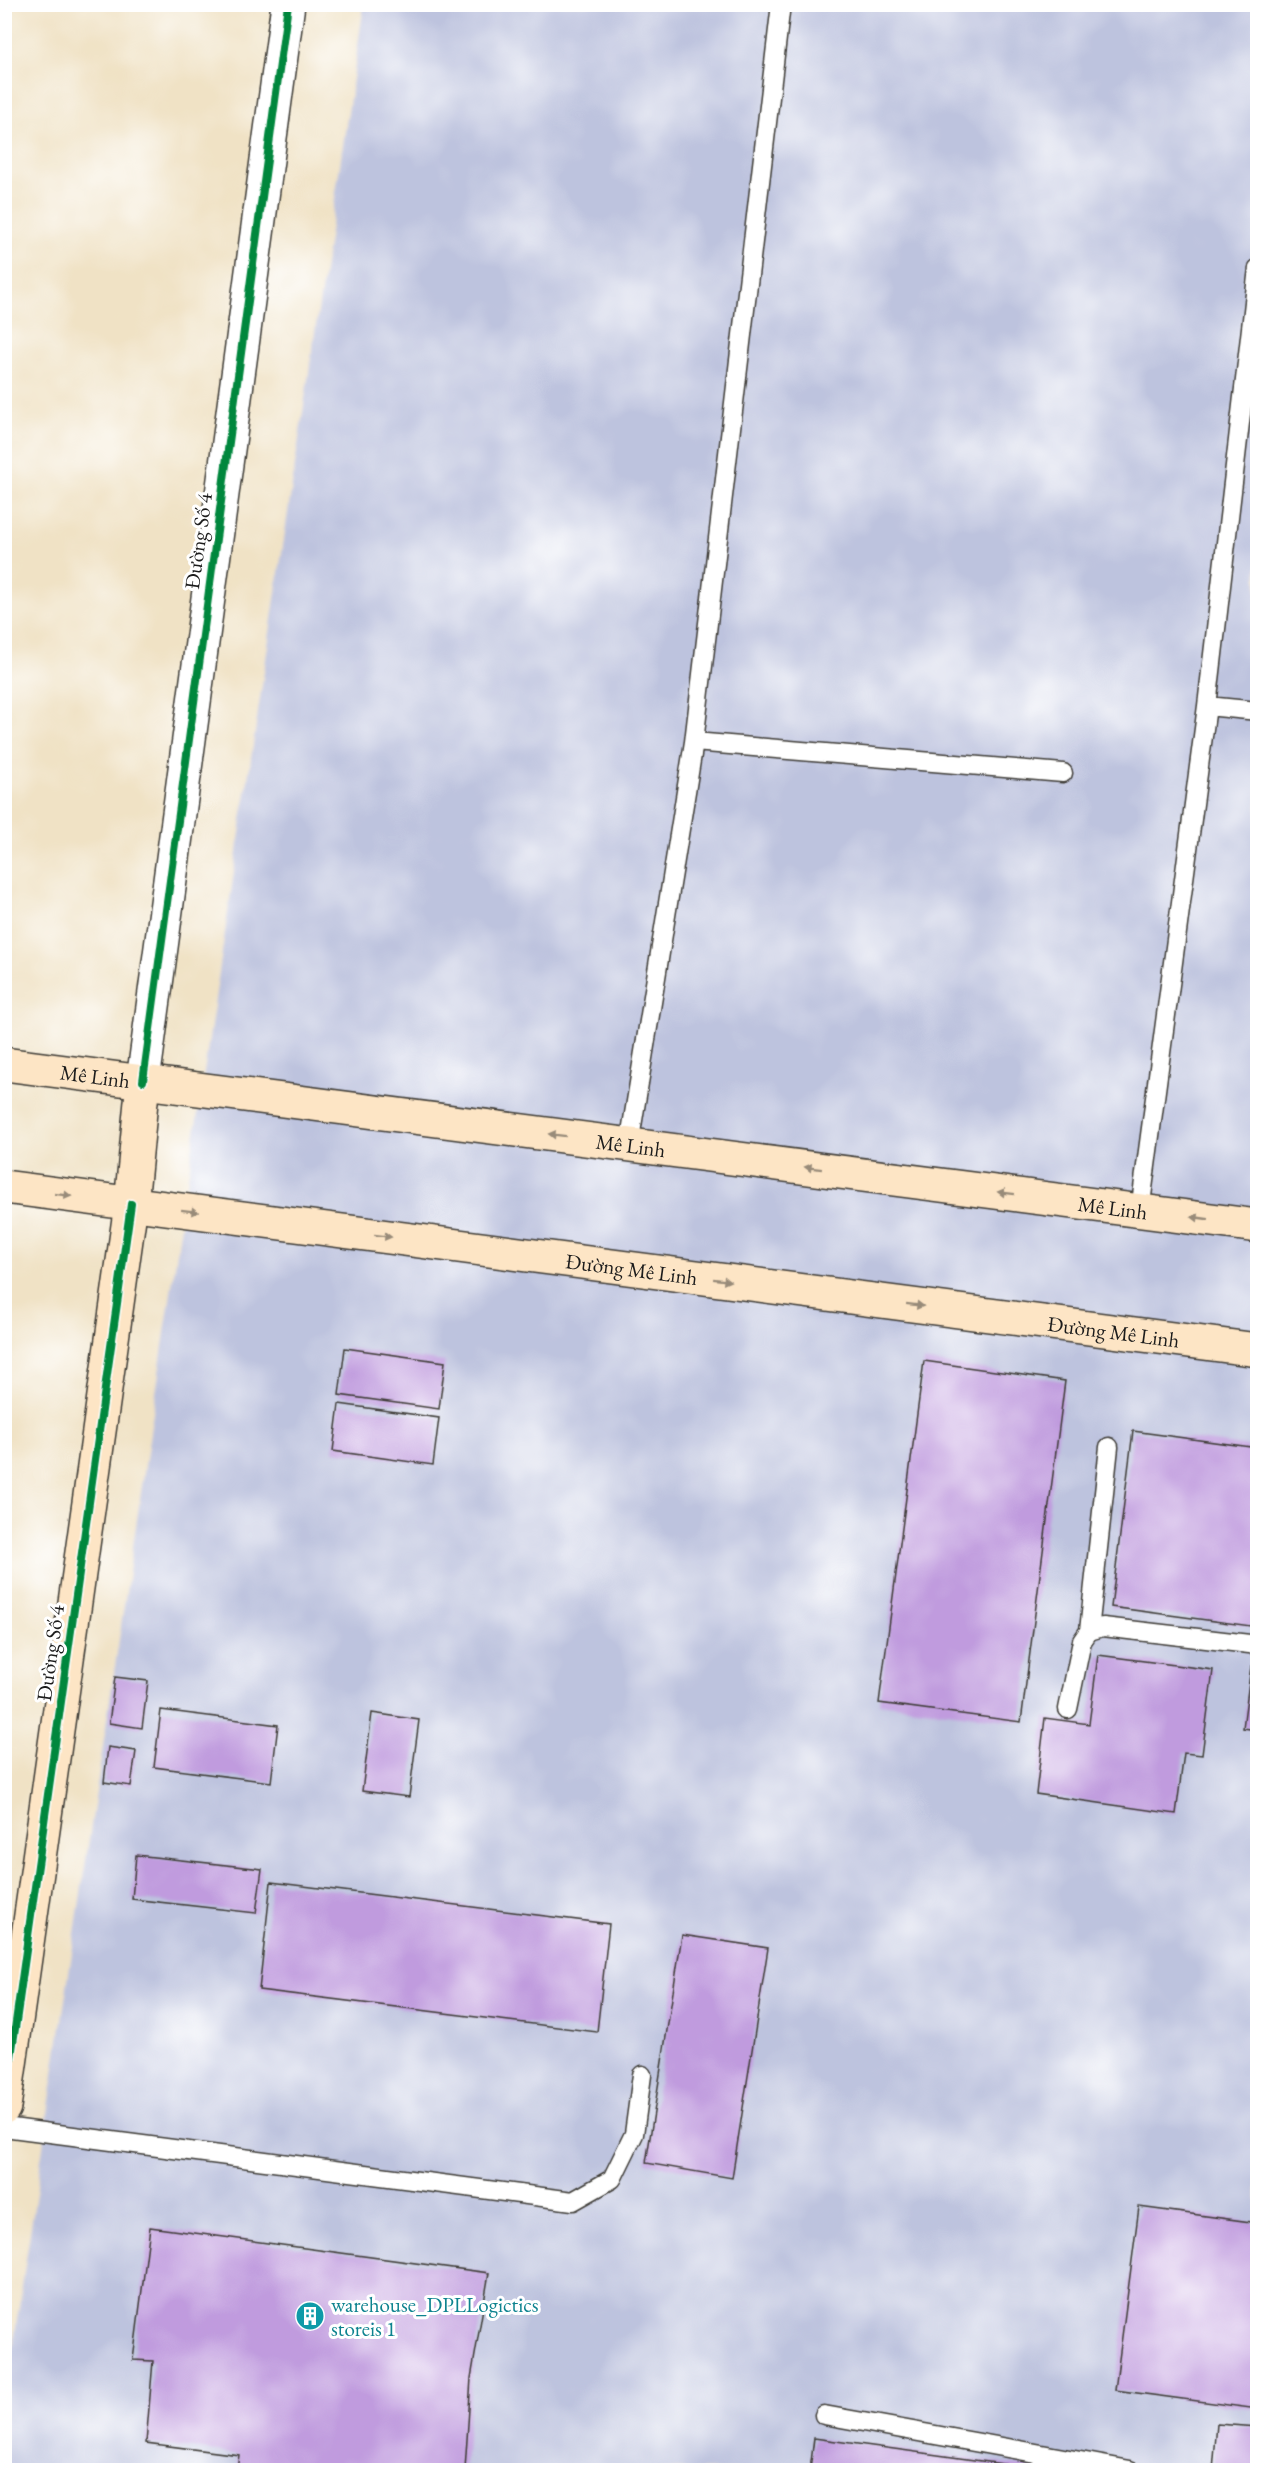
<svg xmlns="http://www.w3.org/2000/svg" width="1262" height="2475" font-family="'EB Garamond',serif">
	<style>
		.industrial { fill: #bdc3de }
		.building { fill: #c09bde }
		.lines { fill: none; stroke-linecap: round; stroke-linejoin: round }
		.lane-casing { stroke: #3c3a35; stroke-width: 21 }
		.street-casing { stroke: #3c3a35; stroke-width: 36 }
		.secondary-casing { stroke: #3c3a35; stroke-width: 36 }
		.lane { stroke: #fff; stroke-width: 18 }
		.street { stroke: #fff; stroke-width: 33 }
		.secondary { stroke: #fde5c5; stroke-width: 33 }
		.cycleway-casing { stroke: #fff; stroke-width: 11 }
		.cycleway { stroke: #00873e; stroke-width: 8 }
		.oneway { fill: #988b79 }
		.labels { text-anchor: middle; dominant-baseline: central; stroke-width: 6; stroke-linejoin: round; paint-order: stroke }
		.street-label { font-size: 21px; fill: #1c1c1c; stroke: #fff }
		.culture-label { font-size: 21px; fill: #0d838f; stroke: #fff; text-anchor: start }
	</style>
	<rect width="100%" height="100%" fill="#fff"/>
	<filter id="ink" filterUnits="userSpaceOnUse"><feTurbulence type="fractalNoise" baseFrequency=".0167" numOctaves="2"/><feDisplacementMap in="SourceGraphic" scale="12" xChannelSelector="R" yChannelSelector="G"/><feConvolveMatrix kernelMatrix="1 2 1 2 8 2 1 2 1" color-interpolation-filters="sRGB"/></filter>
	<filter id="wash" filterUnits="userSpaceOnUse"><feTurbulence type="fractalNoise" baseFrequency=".008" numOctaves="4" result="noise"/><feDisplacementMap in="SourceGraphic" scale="24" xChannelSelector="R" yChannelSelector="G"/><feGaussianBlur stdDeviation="1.35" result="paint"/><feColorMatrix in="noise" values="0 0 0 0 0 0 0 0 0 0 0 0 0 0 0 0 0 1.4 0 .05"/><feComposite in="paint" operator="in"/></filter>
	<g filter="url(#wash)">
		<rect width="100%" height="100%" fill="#f0e2c5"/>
		<path class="industrial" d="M 364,5 L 1257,5 L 1257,2470 L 5,2470 L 5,2400 Z"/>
		<g id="blocks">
			<path class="building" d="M 345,1348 L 445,1362 L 439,1409 L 339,1395 Z
				M 924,1361 L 1065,1381 L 1021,1722 L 879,1703 Z
				M 339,1404 L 439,1418 L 433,1465 L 333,1451 Z
				M 1133,1431 L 1258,1448 L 1258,1627 L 1111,1607 Z
				M 1098,1655 L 1213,1670 L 1202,1755 L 1184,1753 L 1176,1814 L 1036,1794 L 1045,1718 L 1089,1724 Z
				M 1251,1666 L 1258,1667 L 1258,1730 L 1243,1728 Z
				M 115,1677 L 148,1681 L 142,1728 L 109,1723 Z
				M 161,1710 L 278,1725 L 271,1782 L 154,1767 Z
				M 372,1713 L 419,1720 L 409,1797 L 362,1791 Z
				M 108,1747 L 136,1751 L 131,1786 L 104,1782 Z
				M 136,1855 L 262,1869 L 256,1913 L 132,1899 Z
				M 271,1882 L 609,1924 L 597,2032 L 259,1990 Z
				M 682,1935 L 768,1948 L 732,2178 L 646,2163 Z
				M 1139,2207 L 1258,2223 L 1258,2409 L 1115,2390 Z
				M 150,2227 L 489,2273 L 471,2378 L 465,2470 L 237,2470 L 239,2455 L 146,2443 L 153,2361 L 133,2360 Z
				M 1217,2424 L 1258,2427 L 1258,2470 L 1213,2470 Z
				M 814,2438 L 1040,2469 L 1039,2470 L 810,2470 Z"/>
		</g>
	</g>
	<g filter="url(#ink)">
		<use href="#blocks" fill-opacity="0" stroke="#3c3a35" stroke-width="1.5"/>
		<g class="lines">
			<g class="lane-casing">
				<path id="lane" d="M 1207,706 L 1258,711
					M 694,742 L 1063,773
					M 629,1145 L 694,742 L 781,4
					M 1140,1211 L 1207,706 L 1258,268
					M 1089,1631 L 1109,1447
					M 1068,1709 L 1082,1641 L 1089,1631 L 1103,1627 L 1258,1645
					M 4,2127 L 573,2201 L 612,2179 L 634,2134 L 642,2075
					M 824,2415 L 1130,2470"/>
			</g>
			<g class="street-casing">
				<path id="street" d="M 143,1081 L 288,4"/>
			</g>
			<g class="secondary-casing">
				<g id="secondary">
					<path id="s1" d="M 4,1064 L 1258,1226"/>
					<path id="s2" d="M 4,1187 L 1258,1350"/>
					<path d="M 4,2107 L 131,1204 L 143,1081"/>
				</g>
			</g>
			<use href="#lane" class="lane"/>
			<use href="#street" class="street"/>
			<use href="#secondary" class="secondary"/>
			<g class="cycleway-casing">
				<path id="cycleway" d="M 143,1081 L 288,4
					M 4,2107 L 131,1204"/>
			</g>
			<use href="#cycleway" class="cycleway"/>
		</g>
		<defs><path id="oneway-solid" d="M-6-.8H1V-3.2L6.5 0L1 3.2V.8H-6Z" transform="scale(1.5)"/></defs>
		<g class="oneway">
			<use href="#oneway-solid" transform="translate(557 1135) rotate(-173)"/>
			<use href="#oneway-solid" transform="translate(813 1168) rotate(-173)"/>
			<use href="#oneway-solid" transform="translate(1006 1193) rotate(-173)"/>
			<use href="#oneway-solid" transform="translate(63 1195) rotate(7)"/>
			<use href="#oneway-solid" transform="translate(190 1211) rotate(7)"/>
			<use href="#oneway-solid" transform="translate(1200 1218) rotate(-172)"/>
			<use href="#oneway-solid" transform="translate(383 1236) rotate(7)"/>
			<use href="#oneway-solid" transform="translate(722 1280) rotate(7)"/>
			<use href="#oneway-solid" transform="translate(915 1305) rotate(7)"/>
		</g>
	</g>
	<defs>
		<g id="building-disc" transform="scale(1.5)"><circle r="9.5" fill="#0f9aa8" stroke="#fff"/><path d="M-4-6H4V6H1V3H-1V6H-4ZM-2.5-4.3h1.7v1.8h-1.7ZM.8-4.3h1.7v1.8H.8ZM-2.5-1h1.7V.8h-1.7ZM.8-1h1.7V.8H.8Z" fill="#fff"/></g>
	</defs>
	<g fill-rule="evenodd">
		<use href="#building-disc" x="310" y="2316"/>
	</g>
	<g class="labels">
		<g class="street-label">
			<text transform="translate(198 541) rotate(-82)">Đường Số 4</text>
			<text stroke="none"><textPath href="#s1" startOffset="92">Mê Linh</textPath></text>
			<text stroke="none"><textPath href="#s1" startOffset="632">Mê Linh</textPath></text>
			<text stroke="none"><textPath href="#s1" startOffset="1118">Mê Linh</textPath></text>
			<text stroke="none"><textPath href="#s2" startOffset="633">Đường Mê Linh</textPath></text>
			<text stroke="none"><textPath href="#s2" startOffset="1119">Đường Mê Linh</textPath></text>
			<text transform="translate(50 1653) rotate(-82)">Đường Số 4</text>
		</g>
		<g class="culture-label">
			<text x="331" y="2304">warehouse_DPLLogictics<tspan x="331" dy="24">storeis 1</tspan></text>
		</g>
	</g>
	<rect width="1262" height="2475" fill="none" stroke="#fff" stroke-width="24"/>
</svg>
